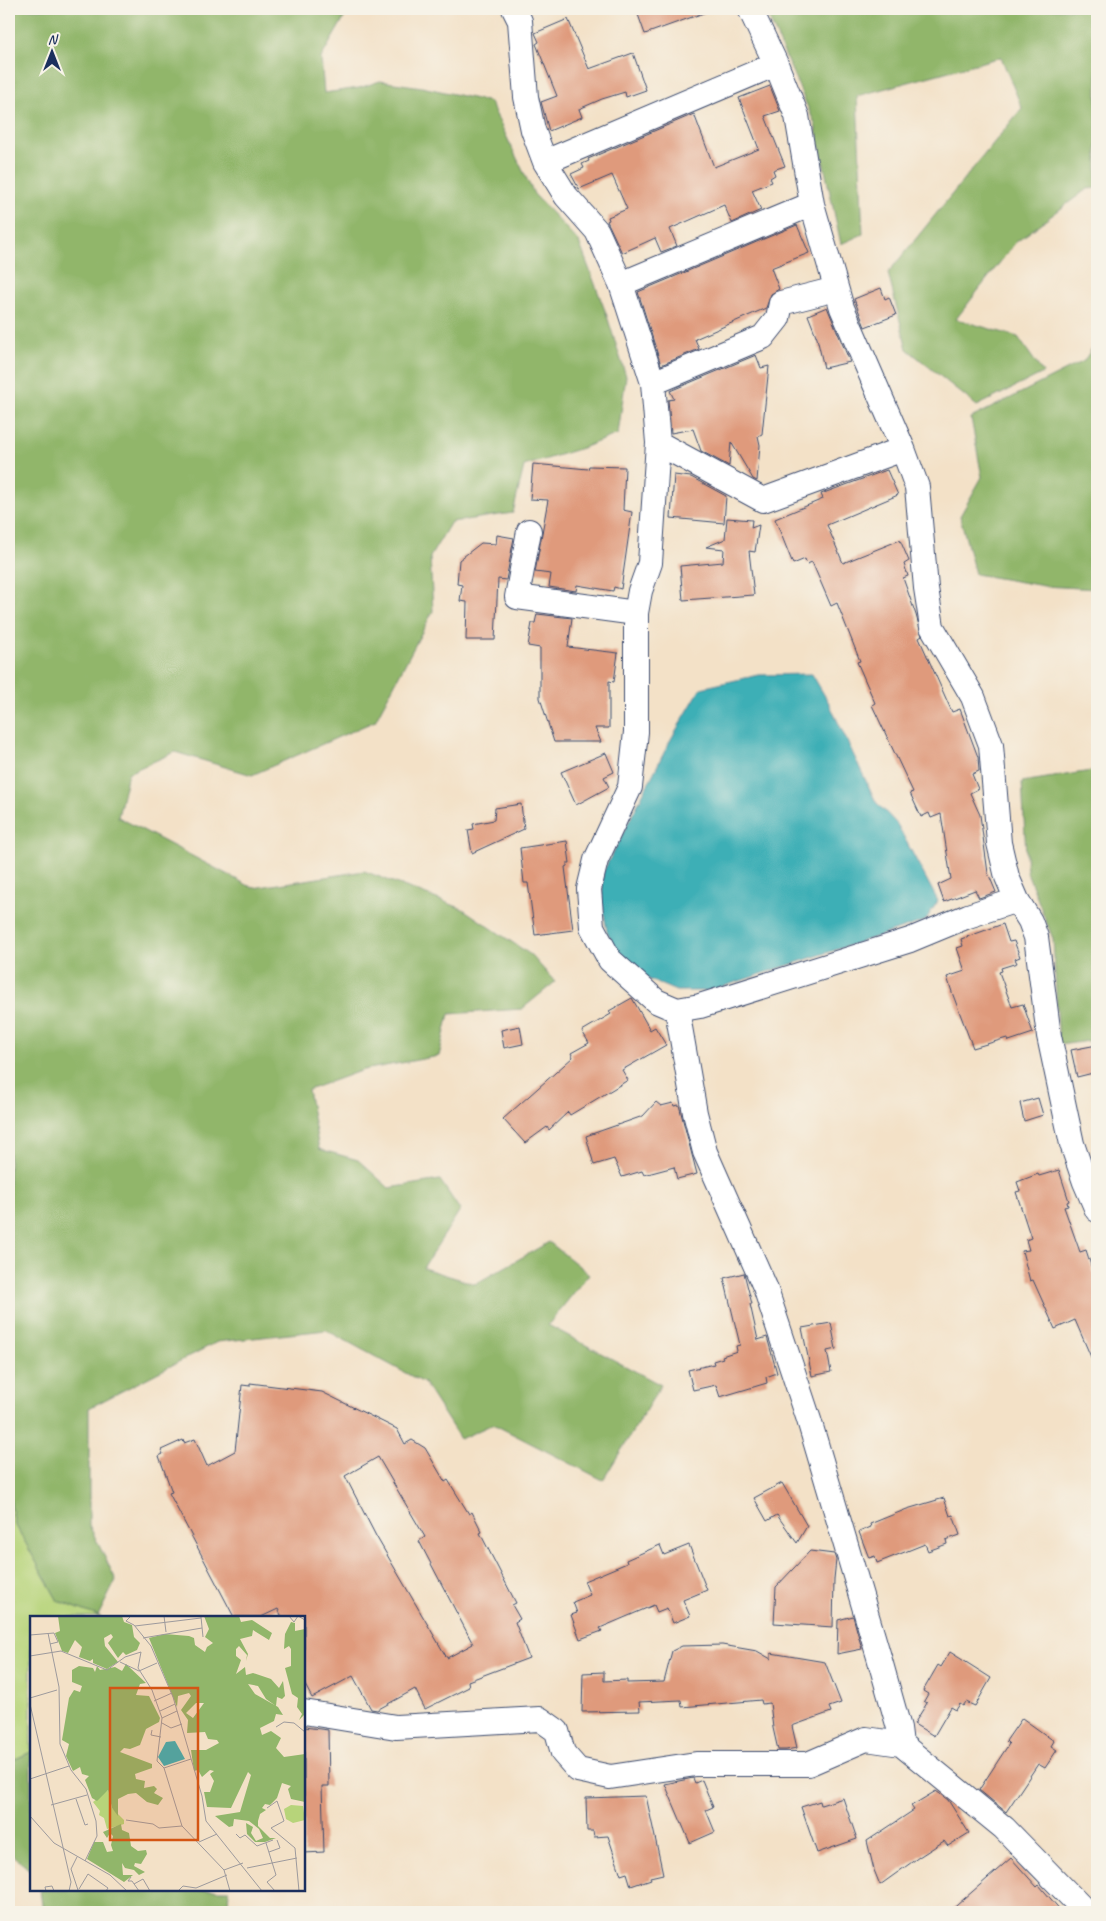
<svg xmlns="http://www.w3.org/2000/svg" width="1106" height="1921" font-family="Caveat,sans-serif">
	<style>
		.green { fill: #b7d47a; stroke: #69826c }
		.forest { fill: #91b66a; stroke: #567264 }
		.water { fill: #3eafb6; stroke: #2c6f8a }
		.building { fill: #df9a7c; fill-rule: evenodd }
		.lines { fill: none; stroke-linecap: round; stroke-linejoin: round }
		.street-casing { stroke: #3b4a6e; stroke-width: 26 }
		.street { stroke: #fff; stroke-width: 24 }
		.inset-road { fill: none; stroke: #9d9a9d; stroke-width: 1 }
		.view { fill: #d45514; fill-opacity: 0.15; stroke: #d45514; stroke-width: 2.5 }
		.inset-edge { fill: none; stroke: #1b2f5e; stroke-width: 2.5 }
	</style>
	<rect width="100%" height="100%" fill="#f7f3e8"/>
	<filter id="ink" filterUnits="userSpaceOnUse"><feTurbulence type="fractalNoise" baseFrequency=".02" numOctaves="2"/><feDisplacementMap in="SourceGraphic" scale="10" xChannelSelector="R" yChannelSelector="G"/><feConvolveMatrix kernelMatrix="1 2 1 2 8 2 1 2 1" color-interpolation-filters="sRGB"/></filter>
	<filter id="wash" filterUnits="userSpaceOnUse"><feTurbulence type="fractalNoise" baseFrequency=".0096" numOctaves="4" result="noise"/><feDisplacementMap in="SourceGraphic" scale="20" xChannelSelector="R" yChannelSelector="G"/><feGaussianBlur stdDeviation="1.12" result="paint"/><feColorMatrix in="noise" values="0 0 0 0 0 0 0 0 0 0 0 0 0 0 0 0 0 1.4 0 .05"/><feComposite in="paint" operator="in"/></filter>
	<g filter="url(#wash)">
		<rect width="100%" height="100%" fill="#f3e1c7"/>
		<path class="green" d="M 9,1494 L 15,1524 L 58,1601 L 101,1617 L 31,1617 L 31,1752 L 9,1762 Z"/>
		<path class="forest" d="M 9,9 L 352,9 L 344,18 L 321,58 L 324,93 L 359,88 L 380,81 L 422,87 L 490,102 L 534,194 L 579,242 L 606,313 L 626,376 L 618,434 L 582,448 L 524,466 L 513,513 L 451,522 L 430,557 L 433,611 L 375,721 L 252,775 L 175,752 L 128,773 L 118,817 L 253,888 L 364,871 L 463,909 L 531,955 L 555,982 L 522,1009 L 449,1014 L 439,1056 L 363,1070 L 308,1090 L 319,1149 L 358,1160 L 389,1188 L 440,1180 L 460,1210 L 423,1268 L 475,1284 L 549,1242 L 589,1274 L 548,1325 L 661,1385 L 603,1480 L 493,1424 L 460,1439 L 424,1383 L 326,1330 L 217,1342 L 89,1408 L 89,1525 L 116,1580 L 98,1616 L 58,1601 L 15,1524 L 9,1494 Z
			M 765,9 L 1097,9 L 1097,188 L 1087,189 L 1015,243 L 956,319 L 1018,337 L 1043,373 L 977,406 L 907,349 L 888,273 L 1022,108 L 1001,57 L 857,96 L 863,234 L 841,244 L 815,124 Z
			M 1097,340 L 1097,589 L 1044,586 L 975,574 L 960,516 L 982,477 L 971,418 L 1084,361 Z
			M 1097,770 L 1097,1040 L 1059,1045 L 1053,939 L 1027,872 L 1022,782 Z
			M 31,1752 L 31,1871 L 9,1852 L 9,1762 Z
			M 40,1890 L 229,1890 L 228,1905 L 231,1912 L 43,1912 Z"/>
		<path class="water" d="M 812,674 L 829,703 L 876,802 L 897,824 L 938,901 L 925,921 L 709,991 L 676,991 L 643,977 L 623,960 L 607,932 L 602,902 L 603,872 L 671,739 L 701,688 L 758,675 Z"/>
		<g id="blocks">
			<path class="building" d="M 636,9 L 709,9 L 709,11 L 645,34 Z
				M 568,19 L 589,69 L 633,53 L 646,90 L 626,97 L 625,92 L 602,99 L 579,109 L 582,117 L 549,131 L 541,102 L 557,96 L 536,44 L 539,42 L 535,33 Z
				M 770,86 L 780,111 L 765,116 L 785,166 L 773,170 L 775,175 L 770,178 L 772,182 L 752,190 L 761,210 L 732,223 L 724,205 L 670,229 L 677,246 L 661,252 L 655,238 L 622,253 L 607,221 L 609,220 L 608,217 L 627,209 L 612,175 L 579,189 L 571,174 L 584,168 L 582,164 L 589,161 L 588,159 L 694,114 L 714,167 L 759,149 L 739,98 Z
				M 797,225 L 809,253 L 771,268 L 779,289 L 771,294 L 766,308 L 695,339 L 699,349 L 661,365 L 638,292 Z
				M 881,288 L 885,299 L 889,297 L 896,315 L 865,327 L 854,299 Z
				M 827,307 L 850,362 L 824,368 L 817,338 L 808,315 Z
				M 756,355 L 761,368 L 769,366 L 762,434 L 758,436 L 760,445 L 757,481 L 753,479 L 731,442 L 729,466 L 701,451 L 693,429 L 671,433 L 668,400 L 674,399 L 670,391 Z
				M 533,464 L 588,469 L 589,466 L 625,467 L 623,510 L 632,512 L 621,589 L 614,587 L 613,591 L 577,585 L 576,591 L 549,587 L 551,574 L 535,572 L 548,500 L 530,499 Z
				M 887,470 L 898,495 L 827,525 L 843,563 L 900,540 L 909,561 L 904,564 L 908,576 L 903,578 L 916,615 L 922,636 L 919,638 L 952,712 L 960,709 L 978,757 L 979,771 L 972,774 L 978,789 L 970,793 L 980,815 L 988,873 L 996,892 L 979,898 L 975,890 L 944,902 L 938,885 L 951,879 L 941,814 L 931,818 L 929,813 L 921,817 L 910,793 L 913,792 L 872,705 L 875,703 L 857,662 L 860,661 L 837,603 L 831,606 L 812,562 L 807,564 L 805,559 L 793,564 L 775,519 L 823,499 L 821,494 Z
				M 674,475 L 691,477 L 726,496 L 724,523 L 671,518 Z
				M 727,518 L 752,520 L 751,528 L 759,525 L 755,552 L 749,551 L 754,595 L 683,600 L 680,566 L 723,562 L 724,549 L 706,547 L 725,539 Z
				M 497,535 L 514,538 L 506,580 L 498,579 L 495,640 L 466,640 L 467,602 L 460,601 L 462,585 L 457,584 L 459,560 L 481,543 L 496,544 Z
				M 537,614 L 572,618 L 568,647 L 618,653 L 614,682 L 609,681 L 609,728 L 595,728 L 601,742 L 554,742 L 540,698 L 540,648 L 528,646 L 532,623 L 535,623 Z
				M 606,753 L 614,772 L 604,777 L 609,787 L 576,805 L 561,772 Z
				M 521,804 L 524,829 L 472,853 L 468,830 L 474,829 L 473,824 L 494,820 L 495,808 Z
				M 567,841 L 570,863 L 567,863 L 567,866 L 565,867 L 573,930 L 535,935 L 528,883 L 524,883 L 520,848 Z
				M 1003,924 L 1009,942 L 1014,941 L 1020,957 L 1015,959 L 1017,963 L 1001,968 L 1002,971 L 999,972 L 1012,1007 L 1023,1004 L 1033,1033 L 1009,1041 L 1007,1038 L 973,1048 L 953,995 L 947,977 L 965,971 L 957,948 L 963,946 L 961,939 Z
				M 632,998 L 650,1030 L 655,1027 L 666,1045 L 622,1070 L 628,1080 L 570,1115 L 568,1112 L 549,1130 L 547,1127 L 525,1143 L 503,1119 L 573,1057 L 571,1053 L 589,1043 L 582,1031 L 611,1014 L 609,1011 Z
				M 520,1026 L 523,1044 L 504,1048 L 501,1030 Z
				M 1097,1045 L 1097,1072 L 1077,1077 L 1071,1050 Z
				M 1038,1098 L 1043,1115 L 1024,1121 L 1020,1103 Z
				M 656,1102 L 661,1106 L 673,1103 L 674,1106 L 679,1105 L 697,1174 L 677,1179 L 674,1167 L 644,1175 L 642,1171 L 622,1177 L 614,1159 L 594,1165 L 586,1136 L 643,1116 Z
				M 1059,1170 L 1069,1201 L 1067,1202 L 1068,1206 L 1064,1207 L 1080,1252 L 1086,1250 L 1097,1284 L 1097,1371 L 1075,1320 L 1055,1329 L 1033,1280 L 1030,1281 L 1022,1251 L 1029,1250 L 1026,1240 L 1031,1238 L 1016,1192 L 1020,1191 L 1017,1182 L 1038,1174 L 1039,1176 Z
				M 744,1273 L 752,1304 L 750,1304 L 758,1340 L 767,1337 L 777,1373 L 766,1377 L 767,1383 L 720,1397 L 716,1385 L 693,1390 L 688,1370 L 714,1364 L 713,1361 L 723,1358 L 722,1356 L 737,1351 L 736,1346 L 740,1345 L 724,1278 Z
				M 831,1323 L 836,1349 L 827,1351 L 831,1372 L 812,1376 L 802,1328 Z
				M 250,1383 L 322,1392 L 397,1429 L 405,1444 L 412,1440 L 425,1448 L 445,1482 L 448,1480 L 469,1514 L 472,1512 L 482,1532 L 480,1533 L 516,1603 L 512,1605 L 520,1619 L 515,1622 L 529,1658 L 468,1681 L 469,1687 L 425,1709 L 415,1689 L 377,1710 L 371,1709 L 353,1676 L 312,1698 L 304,1683 L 304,1617 L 282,1617 L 278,1609 L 261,1617 L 234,1617 L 169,1493 L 172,1492 L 159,1456 L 163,1454 L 161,1450 L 183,1440 L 184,1443 L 195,1439 L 207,1466 L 235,1451 L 242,1385 L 250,1386 ZM 378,1457 L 425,1537 L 419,1541 L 473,1644 L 447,1658 L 376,1536 L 345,1476 Z
				M 782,1483 L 807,1526 L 797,1543 L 777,1515 L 767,1521 L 754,1498 Z
				M 944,1498 L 950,1516 L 953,1515 L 960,1535 L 946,1540 L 947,1544 L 928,1551 L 925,1544 L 877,1563 L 875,1556 L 869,1558 L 859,1532 L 871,1527 L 870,1524 L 907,1509 Z
				M 660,1545 L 664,1555 L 689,1545 L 707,1590 L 683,1600 L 690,1616 L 673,1623 L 667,1608 L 657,1612 L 654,1605 L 600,1628 L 602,1631 L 580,1639 L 571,1615 L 577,1613 L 573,1602 L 590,1595 L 584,1581 L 627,1563 L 626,1560 Z
				M 810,1551 L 834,1554 L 836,1560 L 834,1579 L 833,1627 L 774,1623 L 776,1587 Z
				M 853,1616 L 862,1649 L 837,1654 L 838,1620 Z
				M 722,1645 L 757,1651 L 771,1659 L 771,1653 L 825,1662 L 841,1703 L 829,1707 L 831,1712 L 792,1726 L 797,1748 L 786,1750 L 778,1750 L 773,1728 L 770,1703 L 762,1704 L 761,1700 L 682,1707 L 681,1700 L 639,1702 L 640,1711 L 582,1712 L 583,1673 L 604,1672 L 604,1681 L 627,1680 L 627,1683 L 664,1682 L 672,1651 L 682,1646 Z
				M 950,1652 L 991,1678 L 975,1706 L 966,1702 L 963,1706 L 960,1704 L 956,1710 L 951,1707 L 934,1736 L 914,1724 L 927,1703 L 924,1701 L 928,1694 L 923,1691 L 938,1665 L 941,1667 Z
				M 1022,1718 L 1054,1741 L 1051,1746 L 1057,1750 L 1045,1768 L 1038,1764 L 1006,1812 L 979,1790 L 1009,1744 L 1006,1741 Z
				M 304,1727 L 328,1730 L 329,1786 L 322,1786 L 324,1852 L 304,1853 Z
				M 693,1778 L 695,1783 L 702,1780 L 713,1807 L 706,1810 L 715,1832 L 690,1843 L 665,1784 Z
				M 936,1791 L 948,1800 L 969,1833 L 948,1846 L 944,1841 L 919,1857 L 880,1885 L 874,1870 L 867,1841 L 914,1810 L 911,1806 Z
				M 646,1796 L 663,1874 L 650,1877 L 651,1879 L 631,1886 L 627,1873 L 621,1875 L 608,1836 L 594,1837 L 593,1831 L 587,1831 L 586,1798 Z
				M 843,1798 L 857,1839 L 817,1853 L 801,1807 L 820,1801 L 821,1805 Z
				M 1011,1858 L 1037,1887 L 1039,1885 L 1062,1912 L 949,1912 Z"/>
		</g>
	</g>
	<g filter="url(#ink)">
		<use href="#blocks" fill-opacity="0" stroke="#3b4a6e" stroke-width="1"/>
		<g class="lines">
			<g class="street-casing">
				<path id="street" d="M 514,9 L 520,21 L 526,97 L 533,130 L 545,162 L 566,196 L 597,231 L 621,284 L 653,383 L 658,443 L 650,563 L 640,591 L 636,613 L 636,732 L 630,787 L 596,860 L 589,889 L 592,927 L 610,960 L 656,1001 L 677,1010 L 700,1006 L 910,940 L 968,916 L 1017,900
					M 750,9 L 776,64 L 797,116 L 812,204 L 842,308 L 903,449 L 917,487 L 926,588 L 932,627 L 973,697 L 991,745 L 999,843 L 1007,877 L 1017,900 L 1030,921 L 1036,937 L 1049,1036 L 1072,1144 L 1085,1182 L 1097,1210
					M 545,162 L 776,64
					M 621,284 L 812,204
					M 653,383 L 763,337 L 778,318 L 781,303 L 836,289
					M 658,443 L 763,500 L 903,449
					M 529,531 L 517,597 L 636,613
					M 677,1010 L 695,1113 L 705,1152 L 765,1287 L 809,1420 L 879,1657 L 899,1728 L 901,1744
					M 304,1712 L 396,1727 L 540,1719 L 557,1731 L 563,1753 L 578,1770 L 610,1777 L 696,1764 L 808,1764 L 866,1739 L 901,1744 L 1004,1828 L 1086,1912"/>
			</g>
			<use href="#street" class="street"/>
		</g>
	</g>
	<g transform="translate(30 1616)">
		<rect width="275" height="275" fill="#f3e1c7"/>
		<path d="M 78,174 L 82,192 L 94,204 L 94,208 L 77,213 L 74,202 L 69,199 L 70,195 L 63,186 ZM 261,189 L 273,190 L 275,204 L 263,207 L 256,203 L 254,193 Z" fill="#b7d47a"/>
		<path d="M 28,0 L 92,0 L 94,6 L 102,9 L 104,21 L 110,27 L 107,34 L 96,39 L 93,36 L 88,42 L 78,27 L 83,21 L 81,18 L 74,22 L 75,30 L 88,46 L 77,53 L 63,47 L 63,43 L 60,45 L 49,41 L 52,31 L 45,24 L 38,37 L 32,35 L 25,17 L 30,15 ZM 174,0 L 209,0 L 211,6 L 222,4 L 242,17 L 239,24 L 223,14 L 222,20 L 210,23 L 218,38 L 216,45 L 217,39 L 209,30 L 206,33 L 206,40 L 211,44 L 206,58 L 215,51 L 216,59 L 223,57 L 241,63 L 249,72 L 253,65 L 255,80 L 252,83 L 247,81 L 246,90 L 236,83 L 228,70 L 218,68 L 225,78 L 248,91 L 253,99 L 246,98 L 244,105 L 230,112 L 232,119 L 241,115 L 251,122 L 246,132 L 254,141 L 275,138 L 275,186 L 261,183 L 258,173 L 261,170 L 252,167 L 247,182 L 240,189 L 235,188 L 232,192 L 236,194 L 230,198 L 228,205 L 228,210 L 240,222 L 246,222 L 235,226 L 225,226 L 217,218 L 216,207 L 223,211 L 221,217 L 226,225 L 233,222 L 229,213 L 219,205 L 204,203 L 203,210 L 199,211 L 185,200 L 210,196 L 221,159 L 218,156 L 201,192 L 177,191 L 174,176 L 180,176 L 184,165 L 180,158 L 184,155 L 180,154 L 172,161 L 168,154 L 164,155 L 161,134 L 176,134 L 189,127 L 187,124 L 178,123 L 175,116 L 157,117 L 158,104 L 151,94 L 161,80 L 159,77 L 148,80 L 147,91 L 119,22 L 135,18 L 159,20 L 164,22 L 165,29 L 175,36 L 177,31 L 183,27 L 175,21 L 179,13 ZM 166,87 L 174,87 L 163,102 L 156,97 ZM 261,6 L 265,7 L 265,15 L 275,13 L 275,98 L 269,104 L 272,98 L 267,91 L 268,82 L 262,78 L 255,52 L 261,50 L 261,33 L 259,30 L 254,33 L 255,18 ZM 96,48 L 116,67 L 110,68 L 106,79 L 119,80 L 130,102 L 129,106 L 116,113 L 110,129 L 100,133 L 94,132 L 90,136 L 122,148 L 122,152 L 105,158 L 106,163 L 115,165 L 114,172 L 124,170 L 127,173 L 124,177 L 133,182 L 128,189 L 117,186 L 106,177 L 98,178 L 88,183 L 88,200 L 82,192 L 78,174 L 67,185 L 62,182 L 55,164 L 59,160 L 52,158 L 50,151 L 43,155 L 36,140 L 39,128 L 32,124 L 39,82 L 44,74 L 50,76 L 52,70 L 42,66 L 42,54 L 49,50 L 63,52 L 65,56 L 67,50 L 70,54 L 85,51 L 92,55 ZM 91,208 L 92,214 L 99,217 L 101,230 L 108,235 L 116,234 L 117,238 L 111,248 L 105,247 L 104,250 L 115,256 L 109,259 L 104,254 L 95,252 L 92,247 L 93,259 L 103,259 L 94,266 L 57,243 L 64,226 L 73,226 L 77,236 L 83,235 L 81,229 L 83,220 L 80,217 L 77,222 L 73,216 Z" fill="#91b66a" fill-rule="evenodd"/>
		<path d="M 145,125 L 155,143 L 134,150 L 128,141 L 136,126 Z" fill="#3eafb6"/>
		<path class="inset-road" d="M 101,0 L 96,5 L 104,9 L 121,30 L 143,81 L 172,180 L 176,205 L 232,275M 134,0 L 136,16M 259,0 L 264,6 L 268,0 L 275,4M 171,1 L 173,21M 105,10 L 171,2M 18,17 L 29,71 L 30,128 L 41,154 L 56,173 L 66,205 L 67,220 L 55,245M 0,19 L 24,17 L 28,26 L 20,28M 113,22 L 172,12M 0,40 L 31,35 L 77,54 L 95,41 L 111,36 L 108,52 L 122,74 L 132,102 L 127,145 L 134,152 L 152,210 L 194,254 L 200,275M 90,46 L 109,55 L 127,47M 0,82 L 27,74M 124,85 L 142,77M 0,88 L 41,266 L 39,275M 130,95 L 145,88M 132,102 L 147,95M 132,107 L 141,112 L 152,108M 246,111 L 254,106 L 264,107 L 275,116M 122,114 L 121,119 L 131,121M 134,152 L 161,143M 0,163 L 39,150M 46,183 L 55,209 L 58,208M 21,189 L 57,179M 237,192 L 247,185 L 254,205 L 241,212 L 265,232 L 269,275M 0,200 L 24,227 L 80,259 L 97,275M 96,204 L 123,208 L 129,212 L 152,210M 206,218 L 210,222 L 215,219 L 227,230 L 243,224M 169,226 L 187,218M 236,227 L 246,259 L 237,266 L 245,275M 239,236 L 250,232 L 247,224M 47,241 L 41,253 L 48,274M 217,252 L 267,242M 194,254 L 213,247M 101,261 L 98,265 L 102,265 L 109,275M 104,268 L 113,263 L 120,275M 49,273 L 58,258 L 78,272 L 76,275M 16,275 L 15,271 L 22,270 L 24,275M 148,275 L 153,270 L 166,272 L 197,259"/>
		<path class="view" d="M 80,72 L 168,72 L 168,224 L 80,224 Z"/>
		<rect width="275" height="275" class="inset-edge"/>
	</g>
	<rect width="1106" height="1921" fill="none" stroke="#f7f3e8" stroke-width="30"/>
	<g transform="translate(52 52)" stroke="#f7f3e8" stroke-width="4" paint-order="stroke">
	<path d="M0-4L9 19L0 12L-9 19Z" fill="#1b2f5e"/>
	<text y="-8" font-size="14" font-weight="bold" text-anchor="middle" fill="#1b2f5e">N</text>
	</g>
</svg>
